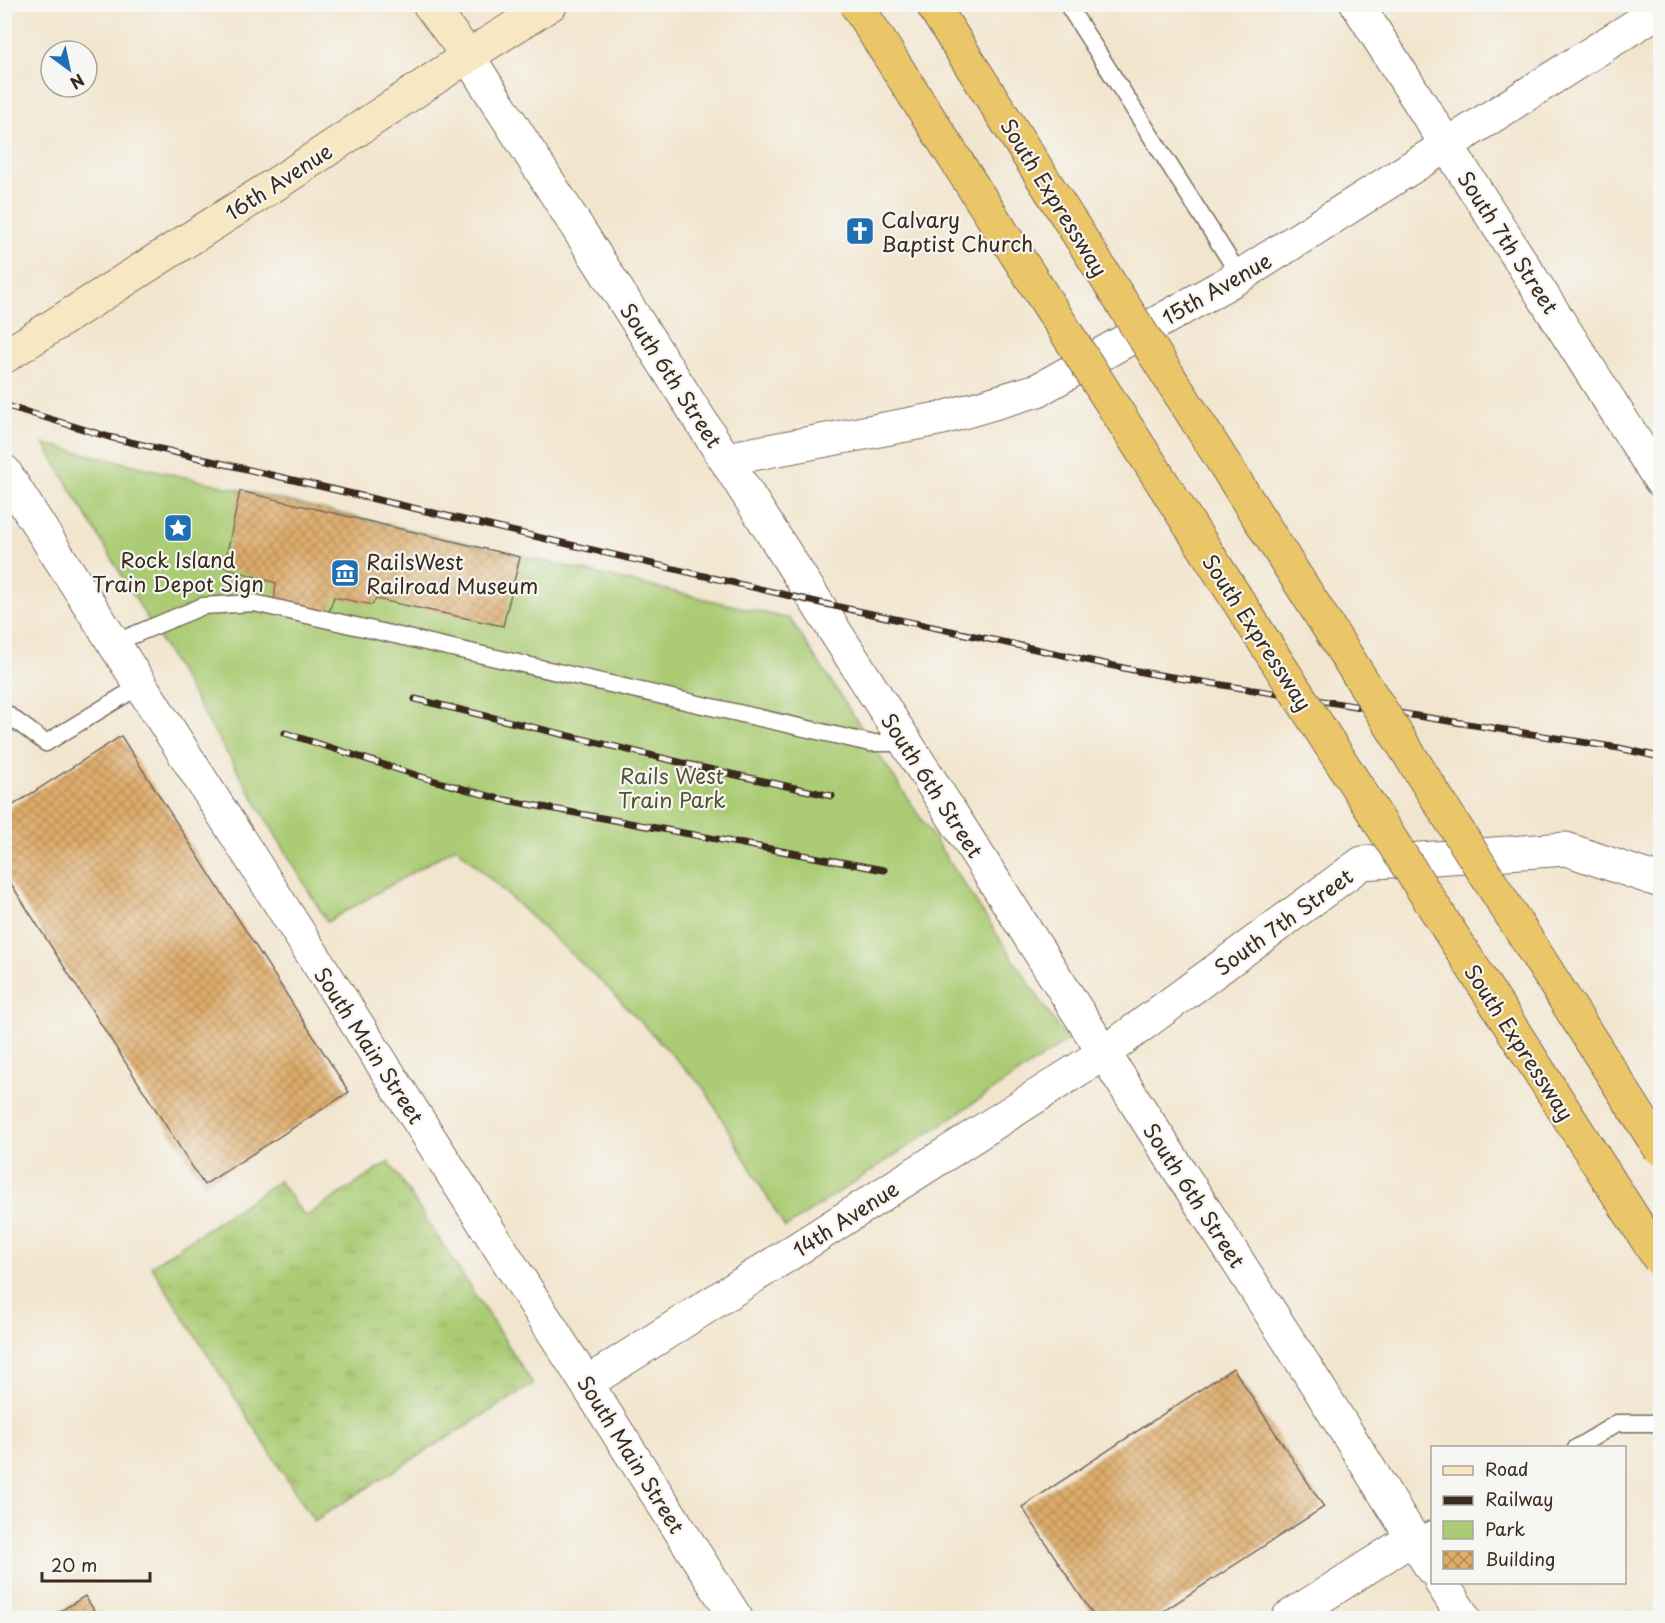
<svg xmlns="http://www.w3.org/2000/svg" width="1665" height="1623" font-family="'Playpen Sans',sans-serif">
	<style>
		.grass { fill: url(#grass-tufts); stroke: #737b49; stroke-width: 1.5 }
		.park { fill: #abcc74; stroke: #737b49; stroke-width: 1.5 }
		.building { fill: url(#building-cross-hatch) }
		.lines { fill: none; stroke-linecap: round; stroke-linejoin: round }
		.lane-casing { stroke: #7b6b5c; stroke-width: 19 }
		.street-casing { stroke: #7b6b5c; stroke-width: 35 }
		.secondary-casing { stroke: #7b6b5c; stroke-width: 35 }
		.lane { stroke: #fff; stroke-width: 16 }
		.street { stroke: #fff; stroke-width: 33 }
		.secondary { stroke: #f7e8c3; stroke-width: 33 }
		.rail-casing { stroke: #3b2a1e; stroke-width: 7 }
		.rail { stroke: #f6f6f2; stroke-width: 4.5; stroke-dasharray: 14; stroke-linecap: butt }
		.primary-bridge-casing { stroke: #7b6b5c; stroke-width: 35; stroke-linecap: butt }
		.primary-bridge { stroke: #ebc669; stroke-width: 33 }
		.labels { text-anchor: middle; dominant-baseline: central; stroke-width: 4.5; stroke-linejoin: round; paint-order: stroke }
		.street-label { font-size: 21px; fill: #3b2a1e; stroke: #f6f6f2 }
		.poi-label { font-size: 21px; fill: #3b2a1e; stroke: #f6f6f2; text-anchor: start }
		.park-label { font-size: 21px; fill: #575234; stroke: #f6f6f2 }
	</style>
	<defs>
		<pattern id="grass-tufts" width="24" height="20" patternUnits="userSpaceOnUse" patternTransform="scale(1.5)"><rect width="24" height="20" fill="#abcc74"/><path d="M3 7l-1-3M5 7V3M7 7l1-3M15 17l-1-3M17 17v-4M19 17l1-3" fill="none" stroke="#94af64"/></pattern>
		<pattern id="building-cross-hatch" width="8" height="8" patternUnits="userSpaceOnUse" patternTransform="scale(1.5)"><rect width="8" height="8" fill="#deac6b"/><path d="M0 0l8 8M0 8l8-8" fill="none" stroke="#b58c57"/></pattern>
	</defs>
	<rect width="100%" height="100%" fill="#f6f6f2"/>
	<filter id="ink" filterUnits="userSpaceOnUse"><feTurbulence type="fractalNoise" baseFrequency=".0167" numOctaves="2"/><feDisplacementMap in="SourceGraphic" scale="12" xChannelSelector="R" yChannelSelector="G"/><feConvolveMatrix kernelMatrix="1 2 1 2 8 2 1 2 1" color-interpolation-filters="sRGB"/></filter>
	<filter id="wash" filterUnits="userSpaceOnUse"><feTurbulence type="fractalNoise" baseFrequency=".008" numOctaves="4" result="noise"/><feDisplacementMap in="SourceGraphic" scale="24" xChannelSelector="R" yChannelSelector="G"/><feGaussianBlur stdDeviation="1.35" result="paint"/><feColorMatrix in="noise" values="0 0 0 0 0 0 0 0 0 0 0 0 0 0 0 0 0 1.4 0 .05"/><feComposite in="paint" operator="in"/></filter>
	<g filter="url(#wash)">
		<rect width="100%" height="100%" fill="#f2e5ce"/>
		<path class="grass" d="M 389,1162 L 533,1384 L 314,1521 L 151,1266 L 279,1181 L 305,1217 Z"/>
		<path class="park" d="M 44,444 L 790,619 L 1067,1041 L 785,1228 L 704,1088 L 609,989 L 456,847 L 327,922 Z"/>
		<g id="blocks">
			<path class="building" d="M 240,491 L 520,557 L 503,626 L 376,599 L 372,605 L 334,597 L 328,615 L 274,602 L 276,583 L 224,567 Z
				M 121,736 L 349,1092 L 204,1185 L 4,873 L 4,811 Z
				M 1233,1368 L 1324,1507 L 1153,1618 L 1095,1618 L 1022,1507 Z
				M 85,1596 L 99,1618 L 49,1618 Z"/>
		</g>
	</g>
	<g filter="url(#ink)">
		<use href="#blocks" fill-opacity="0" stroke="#7b6b5c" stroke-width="1.5"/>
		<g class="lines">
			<g class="lane-casing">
				<path id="lane" d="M 1067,4 L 1240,276
					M 114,643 L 203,606 L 254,603 L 870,743 L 906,743
					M 4,712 L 46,743 L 141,685
					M 1576,1448 L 1617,1423 L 1660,1423
					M 1413,1538 L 1432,1529"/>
			</g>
			<g class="street-casing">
				<path id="street" d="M 1357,4 L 1660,480
					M 468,56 L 1104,1053 L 1310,1374 L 1432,1569
					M 726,459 L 943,418 L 1038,390 L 1240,276 L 1660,10
					M 4,471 L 736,1618
					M 587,1383 L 1104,1053 L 1362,863 L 1566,849 L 1660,881
					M 1441,1582 L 1464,1618
					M 1288,1618 L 1413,1538"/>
			</g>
			<g class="secondary-casing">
				<path id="secondary" d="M 429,4 L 468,56
					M 4,357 L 282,180 L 468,56 L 551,4"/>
			</g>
			<use href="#lane" class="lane"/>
			<use href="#street" class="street"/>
			<use href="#secondary" class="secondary"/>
			<g class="rail-casing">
				<path id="rail" d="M 4,405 L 109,437 L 383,501 L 816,602 L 1147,673 L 1619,748 L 1660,757
					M 415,699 L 704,768 L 832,796
					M 285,733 L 425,778 L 500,799 L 884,870"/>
			</g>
			<use href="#rail" class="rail"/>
			<g class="primary-bridge-casing">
				<path id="primary-bridge" d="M 856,4 L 1660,1260
					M 932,4 L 1660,1149"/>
			</g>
			<use href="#primary-bridge" class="primary-bridge"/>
		</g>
	</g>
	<defs>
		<g id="church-square" transform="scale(1.5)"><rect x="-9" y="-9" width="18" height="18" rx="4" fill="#1f6fb2" stroke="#f6f6f2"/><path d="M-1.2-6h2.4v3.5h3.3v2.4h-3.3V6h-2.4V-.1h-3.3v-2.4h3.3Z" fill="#fff"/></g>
		<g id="sight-square" transform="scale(1.5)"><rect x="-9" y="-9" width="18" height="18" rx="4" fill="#1f6fb2" stroke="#f6f6f2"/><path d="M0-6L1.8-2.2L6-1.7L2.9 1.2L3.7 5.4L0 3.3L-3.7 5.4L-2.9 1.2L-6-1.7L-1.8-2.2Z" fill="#fff"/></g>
		<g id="museum-square" transform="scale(1.5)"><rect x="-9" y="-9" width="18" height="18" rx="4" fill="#1f6fb2" stroke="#f6f6f2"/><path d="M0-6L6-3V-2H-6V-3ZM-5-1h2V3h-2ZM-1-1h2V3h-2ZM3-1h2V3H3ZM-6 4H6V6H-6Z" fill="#fff"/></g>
	</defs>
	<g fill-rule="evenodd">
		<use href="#church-square" x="860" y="231"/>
		<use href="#sight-square" x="178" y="528"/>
		<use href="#museum-square" x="345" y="573"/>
	</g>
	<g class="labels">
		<g class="street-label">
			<text transform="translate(278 181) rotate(-33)">16th Avenue</text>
			<text transform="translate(1055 197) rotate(58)">South Expressway</text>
			<text transform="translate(1509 242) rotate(57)">South 7th Street</text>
			<text transform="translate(1216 288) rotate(-30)">15th Avenue</text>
			<text transform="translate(672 375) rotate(57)">South 6th Street</text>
			<text transform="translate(1258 632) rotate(57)">South Expressway</text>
			<text transform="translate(933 785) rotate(57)">South 6th Street</text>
			<text transform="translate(1283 921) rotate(-36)">South 7th Street</text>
			<text transform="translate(1520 1042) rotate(57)">South Expressway</text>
			<text transform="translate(370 1045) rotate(57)">South Main Street</text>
			<text transform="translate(1195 1195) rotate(57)">South 6th Street</text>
			<text transform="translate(845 1218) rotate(-33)">14th Avenue</text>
			<text transform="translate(632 1454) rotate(58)">South Main Street</text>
		</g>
		<g class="poi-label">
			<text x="881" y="219">Calvary<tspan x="881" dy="24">Baptist Church</tspan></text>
			<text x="178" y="559" text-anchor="middle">Rock Island<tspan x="178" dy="24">Train Depot Sign</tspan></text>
			<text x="366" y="561">RailsWest<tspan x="366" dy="24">Railroad Museum</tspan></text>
		</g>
		<g class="park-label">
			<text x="672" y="775">Rails West<tspan x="672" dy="24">Train Park</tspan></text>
		</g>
	</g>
	<rect width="1665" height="1623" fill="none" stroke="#f6f6f2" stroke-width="24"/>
	<rect x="1431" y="1446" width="195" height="138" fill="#f6f6f2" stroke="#aba49d" stroke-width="1.5"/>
	<rect x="1443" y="1466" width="30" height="9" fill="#f7e8c3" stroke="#aba49d" stroke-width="1.5"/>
	<text x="1485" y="1476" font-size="18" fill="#3b2a1e">Road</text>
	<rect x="1443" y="1496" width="30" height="9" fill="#3b2a1e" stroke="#aba49d" stroke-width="1.5"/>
	<text x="1485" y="1506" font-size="18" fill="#3b2a1e">Railway</text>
	<rect x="1443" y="1521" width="30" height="18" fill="#abcc74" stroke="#aba49d" stroke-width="1.5"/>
	<text x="1485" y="1536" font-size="18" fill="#3b2a1e">Park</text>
	<rect x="1443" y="1551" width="30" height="18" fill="url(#building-cross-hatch)" stroke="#aba49d" stroke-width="1.5"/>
	<text x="1485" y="1566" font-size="18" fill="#3b2a1e">Building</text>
	<g transform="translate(69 69) rotate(147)"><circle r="28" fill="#f6f6f2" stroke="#aba49d" stroke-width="1.5"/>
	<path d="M0-4.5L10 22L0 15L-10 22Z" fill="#1f6fb2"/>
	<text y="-9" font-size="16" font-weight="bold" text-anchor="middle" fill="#3b2a1e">N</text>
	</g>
	<path d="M42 1572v9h108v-9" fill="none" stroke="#3b2a1e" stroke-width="3"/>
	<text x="51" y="1572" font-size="18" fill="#3b2a1e" stroke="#f6f6f2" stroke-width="4.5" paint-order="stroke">20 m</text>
</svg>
